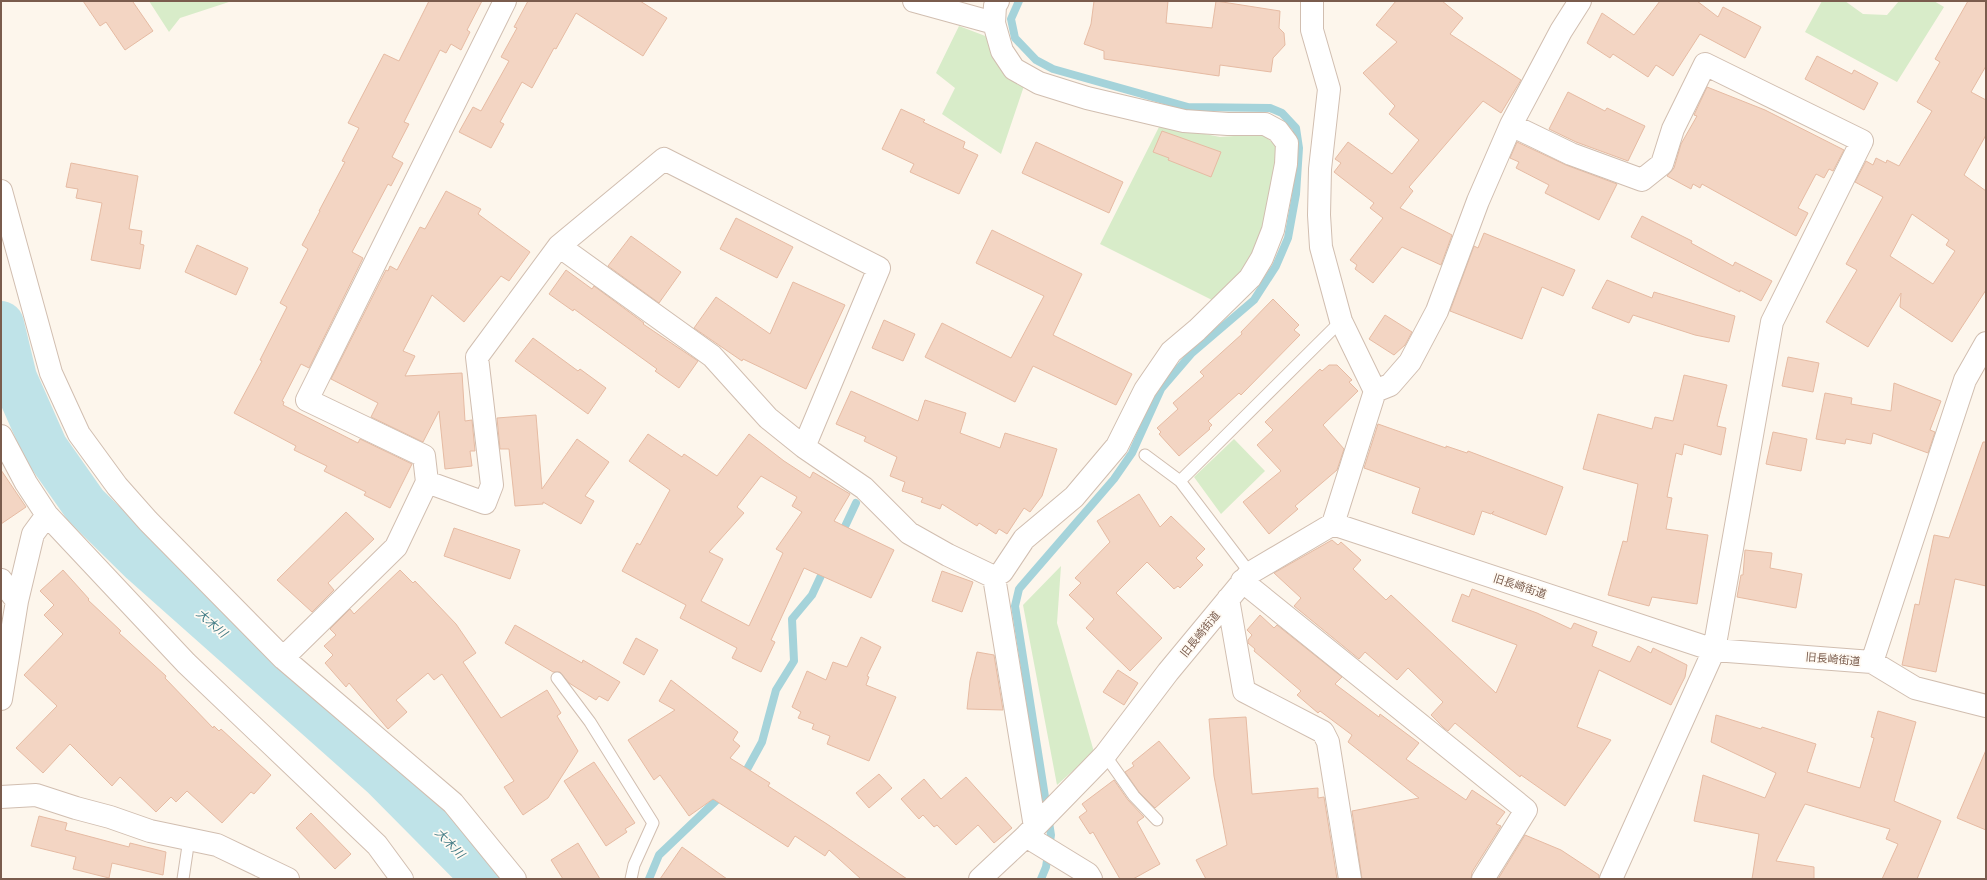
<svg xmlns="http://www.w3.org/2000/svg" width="1987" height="880" font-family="Poppins,'Noto Sans JP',sans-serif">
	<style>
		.green { fill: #d8ecc9 }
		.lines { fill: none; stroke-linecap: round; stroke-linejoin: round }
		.stream { stroke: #a5d3da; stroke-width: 8 }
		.river { stroke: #bfe3e8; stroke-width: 46 }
		.building { fill: #f3d5c3; stroke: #e6bba3; fill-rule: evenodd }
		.lane-casing { stroke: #d1beb0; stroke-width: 13 }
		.street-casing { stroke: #d1beb0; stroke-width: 24 }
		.lane { stroke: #fff; stroke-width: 11 }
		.street { stroke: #fff; stroke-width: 22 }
		.labels { text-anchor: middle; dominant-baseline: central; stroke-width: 3.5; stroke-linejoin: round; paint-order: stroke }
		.street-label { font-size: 11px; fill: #7a5c4d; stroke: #fffaf3 }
		.water-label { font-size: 12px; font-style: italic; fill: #437c86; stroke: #fffaf3 }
	</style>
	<rect width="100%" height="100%" fill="#fdf6ec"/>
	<path class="green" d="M 149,1 L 232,1 L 180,18 L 169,32 Z
		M 1822,1 L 1845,1 L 1863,14 L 1887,15 L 1899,1 L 1934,1 L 1944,7 L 1897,82 L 1805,32 Z
		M 959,26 L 988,37 L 1025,83 L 1001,154 L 942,114 L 955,88 L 936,73 Z
		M 1160,125 L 1220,137 L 1262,134 L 1279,148 L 1266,235 L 1246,273 L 1216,302 L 1100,244 Z
		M 1234,439 L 1265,471 L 1221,514 L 1194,477 Z
		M 1061,566 L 1057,623 L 1094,752 L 1057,785 L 1023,605 Z"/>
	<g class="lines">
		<path class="stream" d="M 1019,1 L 1011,19 L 1015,38 L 1036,60 L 1053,69 L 1188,107 L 1270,108 L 1282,113 L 1296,128 L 1299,148 L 1296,194 L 1288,238 L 1276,266 L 1254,300 L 1192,353 L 1161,389 L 1132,453 L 1114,479 L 1019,589 L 1015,606 L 1051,835 L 1046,867 L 1041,879
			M 841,535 L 856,503
			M 741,778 L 745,773 L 762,742 L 776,690 L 794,661 L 792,619 L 812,595 L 825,567
			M 649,879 L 659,855 L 723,794"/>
		<path class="river" d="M 1,324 L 14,378 L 45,448 L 85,505 L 142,561 L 384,776 L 486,879"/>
	</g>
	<path class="building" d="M 83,1 L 135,1 L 133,2 L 153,31 L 125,50 L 106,22 L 100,26 Z
		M 429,1 L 482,1 L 467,30 L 470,32 L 461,50 L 451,44 L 446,53 L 440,50 L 404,122 L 409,124 L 392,157 L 403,163 L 391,186 L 388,184 L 352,252 L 363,258 L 309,368 L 301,364 L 282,401 L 284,402 L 283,405 L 358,443 L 360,439 L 412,464 L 390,508 L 364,495 L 366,492 L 324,471 L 327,466 L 294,450 L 296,446 L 234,413 L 262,361 L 260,360 L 287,307 L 280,303 L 308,249 L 302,245 L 320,211 L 319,211 L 345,162 L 342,161 L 359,128 L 348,123 L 384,54 L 399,61 Z
		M 528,1 L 640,1 L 667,18 L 643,56 L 576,13 L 556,49 L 554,48 L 532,88 L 522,82 L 500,122 L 504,124 L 491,148 L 459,132 L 473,107 L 481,111 L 509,61 L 501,57 L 517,28 L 514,27 Z
		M 1094,1 L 1168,1 L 1166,23 L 1212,28 L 1216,1 L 1280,11 L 1279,28 L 1284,33 L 1285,45 L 1273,58 L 1271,72 L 1220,65 L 1219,76 L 1104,59 L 1104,51 L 1084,44 L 1091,24 Z
		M 1396,1 L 1442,1 L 1463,18 L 1450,34 L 1521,80 L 1501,113 L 1483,101 L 1409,187 L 1413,191 L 1400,208 L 1452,235 L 1441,265 L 1402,247 L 1373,283 L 1355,269 L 1357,265 L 1350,260 L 1383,218 L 1370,208 L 1374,203 L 1334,172 L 1341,163 L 1335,159 L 1348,142 L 1392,174 L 1419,140 L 1389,114 L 1395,106 L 1363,73 L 1397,42 L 1376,25 Z
		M 1660,1 L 1697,1 L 1718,17 L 1723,7 L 1761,27 L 1745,58 L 1700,34 L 1673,76 L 1656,65 L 1648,77 L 1613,54 L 1610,58 L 1587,43 L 1602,13 L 1634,35 Z
		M 1968,1 L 1986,1 L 1986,66 L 1971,92 L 1986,100 L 1986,135 L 1964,175 L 1986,191 L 1986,290 L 1952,342 L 1900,307 L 1901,293 L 1868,347 L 1826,322 L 1857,270 L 1846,264 L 1883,197 L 1855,182 L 1866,161 L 1873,165 L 1876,158 L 1886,163 L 1887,160 L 1899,166 L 1932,111 L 1917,102 L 1940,62 L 1935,59 ZM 1912,214 L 1949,240 L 1946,245 L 1955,251 L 1933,284 L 1890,256 Z
		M 1817,56 L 1852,74 L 1854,70 L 1878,83 L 1864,110 L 1805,79 Z
		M 1707,87 L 1765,110 L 1844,150 L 1833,171 L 1829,169 L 1824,178 L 1816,174 L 1798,208 L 1808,213 L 1796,236 L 1702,184 L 1700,188 L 1693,184 L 1691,189 L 1667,176 L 1674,168 L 1681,144 L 1697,116 L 1694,115 Z
		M 1568,92 L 1605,111 L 1607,108 L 1645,126 L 1628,161 L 1576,142 L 1549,129 Z
		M 901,109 L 925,120 L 923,122 L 965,142 L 963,148 L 978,155 L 959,194 L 910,172 L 914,164 L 882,149 Z
		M 1162,131 L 1221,152 L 1211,177 L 1168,160 L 1169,158 L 1153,152 Z
		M 1036,142 L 1123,182 L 1109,213 L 1022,173 Z
		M 1517,142 L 1566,165 L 1617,184 L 1599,220 L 1545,193 L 1549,185 L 1516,168 L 1519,162 L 1510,158 Z
		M 71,163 L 138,176 L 129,229 L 142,231 L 140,244 L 144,245 L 140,269 L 91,260 L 102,203 L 76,198 L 78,189 L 66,187 Z
		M 446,191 L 481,209 L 478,214 L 530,252 L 509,281 L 501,276 L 464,322 L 432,295 L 403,351 L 415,356 L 405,376 L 462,373 L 465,421 L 472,420 L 475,451 L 470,451 L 472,466 L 445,469 L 439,411 L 423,442 L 371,417 L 378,403 L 331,379 L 386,270 L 388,271 L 390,266 L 397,270 L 420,227 L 425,229 Z
		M 1642,216 L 1692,241 L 1691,243 L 1733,266 L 1735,262 L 1772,281 L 1761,301 L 1740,290 L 1740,292 L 1631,237 Z
		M 736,218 L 793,247 L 777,278 L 720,249 Z
		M 992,230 L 1082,274 L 1053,335 L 1132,374 L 1116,405 L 1033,366 L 1015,402 L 925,357 L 942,323 L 1011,358 L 1044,296 L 976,263 Z
		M 1484,233 L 1575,270 L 1563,296 L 1542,287 L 1522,339 L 1450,311 L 1474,246 L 1478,248 Z
		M 631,236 L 681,272 L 659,303 L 608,266 Z
		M 197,245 L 248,268 L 236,295 L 185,272 Z
		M 566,270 L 592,289 L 594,286 L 644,323 L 643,324 L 698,361 L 679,388 L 655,371 L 657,369 L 574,309 L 573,311 L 549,294 Z
		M 1607,280 L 1652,298 L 1654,292 L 1735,316 L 1729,342 L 1695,335 L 1633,315 L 1629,323 L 1592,308 Z
		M 793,282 L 845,305 L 806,389 L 743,359 L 742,361 L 694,328 L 716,297 L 770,334 Z
		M 1273,299 L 1299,325 L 1294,330 L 1300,335 L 1241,395 L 1239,393 L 1208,421 L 1212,425 L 1209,428 L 1210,429 L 1179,456 L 1159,434 L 1161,432 L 1157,428 L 1178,409 L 1173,403 L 1204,376 L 1200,372 L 1242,334 L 1241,332 Z
		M 1385,315 L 1412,332 L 1405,345 L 1394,355 L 1369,339 Z
		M 884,320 L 915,334 L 903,361 L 872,348 Z
		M 533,338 L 578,371 L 580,369 L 606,388 L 588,414 L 515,361 Z
		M 1788,357 L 1819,363 L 1813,392 L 1782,386 Z
		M 1329,365 L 1337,365 L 1352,380 L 1349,382 L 1358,391 L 1323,425 L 1344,449 L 1337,470 L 1295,506 L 1298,509 L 1269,534 L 1243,502 L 1281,471 L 1257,445 L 1273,430 L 1265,422 L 1320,369 L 1322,371 Z
		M 1684,375 L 1727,385 L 1717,426 L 1726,428 L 1721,455 L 1684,444 L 1682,455 L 1676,453 L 1667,497 L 1672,498 L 1666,529 L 1708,535 L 1697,604 L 1652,597 L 1649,606 L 1608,595 L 1623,541 L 1627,542 L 1638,484 L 1583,469 L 1598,414 L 1652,429 L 1655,417 L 1673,421 Z
		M 1894,383 L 1941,401 L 1930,430 L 1935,432 L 1928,453 L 1873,433 L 1871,444 L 1846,439 L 1845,444 L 1816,439 L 1825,393 L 1852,398 L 1851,404 L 1891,411 Z
		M 851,391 L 918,421 L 925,400 L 966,413 L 960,433 L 1000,448 L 1005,433 L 1057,449 L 1042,496 L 1030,512 L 1024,508 L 1007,534 L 999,529 L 996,534 L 979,523 L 977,526 L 942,504 L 940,509 L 921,502 L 923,498 L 902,491 L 905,482 L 890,476 L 897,457 L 864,441 L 866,437 L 836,424 Z
		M 536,415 L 542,489 L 577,439 L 609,462 L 585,496 L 594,501 L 581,524 L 543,502 L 543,504 L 515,506 L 509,449 L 500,449 L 497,418 Z
		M 1378,424 L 1446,448 L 1446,446 L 1467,453 L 1468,451 L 1563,487 L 1546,535 L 1492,514 L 1494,511 L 1491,514 L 1482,511 L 1474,535 L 1412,513 L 1420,488 L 1364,468 Z
		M 1773,432 L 1807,439 L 1801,471 L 1766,464 Z
		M 648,434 L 682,457 L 684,454 L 717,476 L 749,434 L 784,461 L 810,478 L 813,472 L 850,494 L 834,521 L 894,550 L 871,598 L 804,568 L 771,640 L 775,642 L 761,672 L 732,658 L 737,648 L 680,618 L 686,605 L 622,571 L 637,543 L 640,545 L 670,490 L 629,461 ZM 761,476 L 797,497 L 792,506 L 802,512 L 776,549 L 783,553 L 749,626 L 701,601 L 723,559 L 709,552 L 744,513 L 737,507 Z
		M 1983,442 L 1986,442 L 1986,586 L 1955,579 L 1936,672 L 1902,665 L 1915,604 L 1919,605 L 1934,535 L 1949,538 Z
		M 1,470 L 26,507 L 1,524 Z
		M 1139,494 L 1160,527 L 1171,516 L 1205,549 L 1196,558 L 1203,565 L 1180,588 L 1178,586 L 1174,589 L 1147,562 L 1116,593 L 1162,638 L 1130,671 L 1086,628 L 1094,619 L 1069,595 L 1081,583 L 1075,578 L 1110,542 L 1097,521 Z
		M 346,512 L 374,539 L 328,583 L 334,590 L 312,612 L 277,580 Z
		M 454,528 L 520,550 L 510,579 L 444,556 Z
		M 1332,540 L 1338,545 L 1341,542 L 1361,560 L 1353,569 L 1386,600 L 1391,595 L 1496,693 L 1517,645 L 1452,621 L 1462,594 L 1469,597 L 1472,589 L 1537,613 L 1571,629 L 1574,623 L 1597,632 L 1592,646 L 1630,662 L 1638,646 L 1651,653 L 1653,648 L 1687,665 L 1685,677 L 1671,705 L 1599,670 L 1577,727 L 1611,740 L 1565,806 L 1521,775 L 1520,777 L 1455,723 L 1448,731 L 1444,728 L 1431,715 L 1443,702 L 1408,668 L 1397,680 L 1365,652 L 1359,659 L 1294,606 L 1301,598 L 1274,573 Z
		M 1745,550 L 1772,553 L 1770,568 L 1802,574 L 1796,608 L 1737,597 L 1741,575 L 1743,575 Z
		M 63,570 L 89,599 L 88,600 L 121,631 L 119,633 L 166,676 L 165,678 L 213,728 L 214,726 L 219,731 L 221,729 L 271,775 L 254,794 L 251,792 L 222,823 L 187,791 L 176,802 L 171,797 L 156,812 L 120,777 L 112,786 L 70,744 L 43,773 L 16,748 L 57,706 L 24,675 L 63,634 L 44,615 L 54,605 L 40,591 Z
		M 400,570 L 413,583 L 415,581 L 456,624 L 476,653 L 463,662 L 501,718 L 547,690 L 561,713 L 557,716 L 578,751 L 548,798 L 523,815 L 504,787 L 514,781 L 442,674 L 434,680 L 428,673 L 396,700 L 407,712 L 388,729 L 349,683 L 346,687 L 325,663 L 333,655 L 324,646 L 336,635 L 330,629 L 350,609 L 354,614 Z
		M 942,571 L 973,582 L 962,612 L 932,601 Z
		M 1260,615 L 1274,628 L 1277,625 L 1342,677 L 1335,684 L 1379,717 L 1380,714 L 1419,743 L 1406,759 L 1466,800 L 1472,790 L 1505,812 L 1496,824 L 1501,826 L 1472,872 L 1471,879 L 1362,879 L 1352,811 L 1419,798 L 1348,742 L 1352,735 L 1320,711 L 1318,713 L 1297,695 L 1301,691 L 1254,651 L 1255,649 L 1248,643 L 1248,640 L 1252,635 L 1247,630 Z
		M 515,625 L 582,663 L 583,660 L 620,682 L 608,701 L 599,696 L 596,700 L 569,683 L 560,672 L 553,672 L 505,643 Z
		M 861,637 L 881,647 L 867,676 L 869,677 L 866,685 L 896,697 L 869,761 L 827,744 L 830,736 L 812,729 L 814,724 L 798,718 L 801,712 L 792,707 L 807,671 L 826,680 L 833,662 L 847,667 Z
		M 636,638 L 658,650 L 644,675 L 623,663 Z
		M 977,652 L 994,655 L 1003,710 L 967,709 L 970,681 Z
		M 1118,670 L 1138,683 L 1124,705 L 1103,692 Z
		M 671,680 L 738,732 L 733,740 L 740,746 L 730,758 L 770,783 L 768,786 L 827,824 L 907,879 L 861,879 L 829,850 L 825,856 L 795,836 L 788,847 L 713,799 L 689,816 L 660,775 L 654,780 L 628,740 L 675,710 L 659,701 Z
		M 1878,711 L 1916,722 L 1894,801 L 1941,821 L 1917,879 L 1882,879 L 1898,844 L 1886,839 L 1890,829 L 1805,804 L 1776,861 L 1814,867 L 1814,879 L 1752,879 L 1759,834 L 1694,821 L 1703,775 L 1765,798 L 1776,773 L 1711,742 L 1716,715 L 1761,729 L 1762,727 L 1816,744 L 1807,772 L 1860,788 L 1874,738 L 1871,737 Z
		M 1246,717 L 1252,794 L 1318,788 L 1318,798 L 1324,797 L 1337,879 L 1206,879 L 1196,860 L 1227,845 L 1214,776 L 1209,719 Z
		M 1159,741 L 1190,778 L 1155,808 L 1139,792 L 1125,772 L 1134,766 L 1132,763 Z
		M 1986,750 L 1986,830 L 1957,818 Z
		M 594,762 L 635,823 L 625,829 L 627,832 L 606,846 L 564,781 Z
		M 879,774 L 892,788 L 869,808 L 856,793 Z
		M 966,777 L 1012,828 L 994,843 L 978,825 L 956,845 L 937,825 L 934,827 L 923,815 L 919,819 L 901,799 L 924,779 L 941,799 Z
		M 1114,780 L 1128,800 L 1144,817 L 1137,822 L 1160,864 L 1133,879 L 1120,879 L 1093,832 L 1090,834 L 1079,817 L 1087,811 L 1082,804 Z
		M 311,813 L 351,854 L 335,869 L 296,828 Z
		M 39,816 L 67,823 L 65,830 L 129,847 L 130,843 L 166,852 L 163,875 L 112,863 L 109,878 L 73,869 L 76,857 L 31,846 Z
		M 1525,835 L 1561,850 L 1599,875 L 1599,879 L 1498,879 Z
		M 578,843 L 600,879 L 563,879 L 551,860 Z
		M 682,847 L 727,879 L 660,879 Z"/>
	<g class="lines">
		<g class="lane-casing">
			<path id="lane" d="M 1145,455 L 1180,481 L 1250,573
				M 1180,481 L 1341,321
				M 557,678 L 590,722 L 653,823 L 634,865 L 631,879
				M 1105,755 L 1134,796 L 1157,820
				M 183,879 L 189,839"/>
		</g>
		<g class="street-casing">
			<path id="street" d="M 914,1 L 994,23 L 995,6 L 998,1
				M 1312,1 L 1312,30 L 1329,89 L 1320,169 L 1319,215 L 1321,247 L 1341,321 L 1375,391
				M 1511,125 L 1571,154 L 1642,180 L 1662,164 L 1673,129 L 1705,64 L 1862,141 L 1772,322 L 1714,650 L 1611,879
				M 1,191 L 51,373 L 79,434 L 117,486 L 148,521 L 283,658 L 453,803 L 515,879
				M 559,246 L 712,356 L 768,418 L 804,447
				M 1,436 L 26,483 L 47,515 L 186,663 L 377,845 L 402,879
				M 427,482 L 485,503 L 492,485 L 477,357 L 559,246 L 664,159 L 879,268 L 804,447 L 864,488 L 909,533 L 948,555 L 994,577 L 1002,572 L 1024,539 L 1074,497 L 1117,446 L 1145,390 L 1171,352 L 1197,330 L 1250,278 L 1262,258 L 1273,230 L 1286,164 L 1287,143 L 1278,131 L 1265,124 L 1228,124 L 1184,121 L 1087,98 L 1039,83 L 1014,69 L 1002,51 L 994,23
				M 1333,524 L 1375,391 L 1390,385 L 1410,362 L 1437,311 L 1478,201 L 1511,125 L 1561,31 L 1580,1
				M 994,577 L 1035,827
				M 1,580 L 17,601
				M 1242,581 L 1526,810 L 1483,879
				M 1228,599 L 1244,691 L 1323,732 L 1328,742 L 1350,879
				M 283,658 L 396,547 L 427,482 L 424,456 L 307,400 L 505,1
				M 1872,662 L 1965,380 L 1986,343
				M 1,699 L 17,601 L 33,534 L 47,515
				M 1,797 L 36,795 L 76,808 L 110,817 L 150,831 L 217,845 L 288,879
				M 1026,836 L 1088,874 L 1091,879
				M 980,879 L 1026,836 L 1105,755 L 1168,672 L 1250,573 L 1333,524 L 1714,650 L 1872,662 L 1915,688 L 1986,706"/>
		</g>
		<use href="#lane" class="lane"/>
		<use href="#street" class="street"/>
	</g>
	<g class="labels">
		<g class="street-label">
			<text transform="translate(1520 586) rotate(18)">旧長崎街道</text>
			<text transform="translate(1200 634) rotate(-51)">旧長崎街道</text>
			<text transform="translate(1833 659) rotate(5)">旧長崎街道</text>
		</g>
		<g class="water-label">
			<text transform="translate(212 623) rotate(41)">大木川</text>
			<text transform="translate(450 843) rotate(46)">大木川</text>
		</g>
	</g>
	<rect width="1987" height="880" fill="none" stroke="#7a5c4d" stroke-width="4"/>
</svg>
